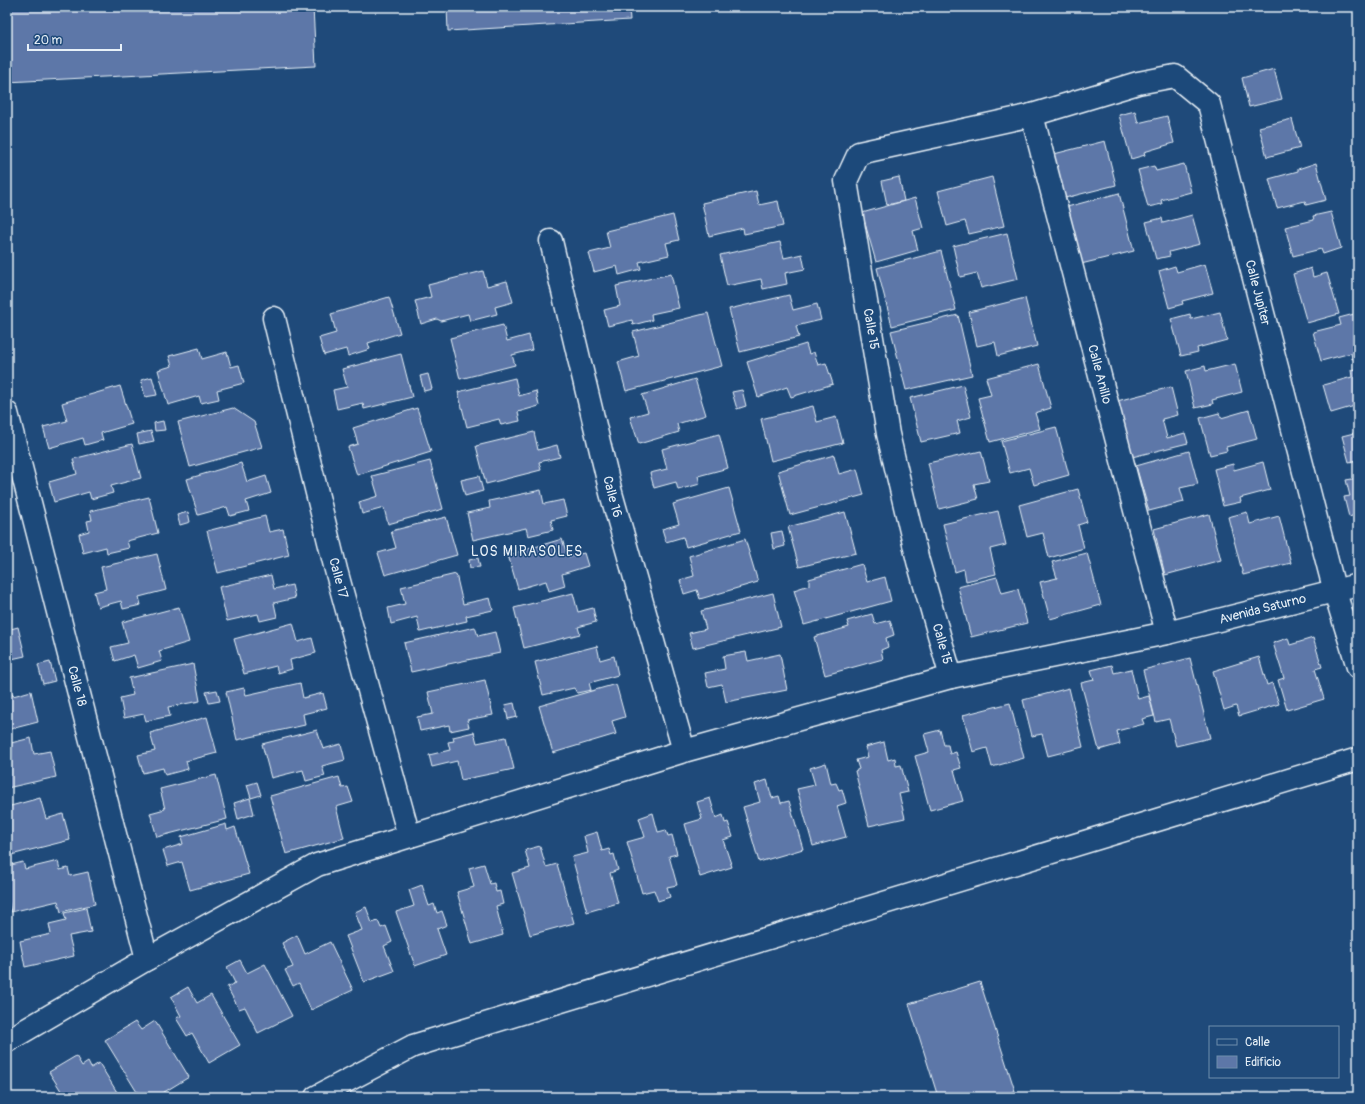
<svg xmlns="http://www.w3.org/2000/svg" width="1365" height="1104" font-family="Pangolin,sans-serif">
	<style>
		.building { fill: #5d77a8; stroke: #e8f1f8 }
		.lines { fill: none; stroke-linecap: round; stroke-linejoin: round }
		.street-casing { stroke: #e8f1f8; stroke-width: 25 }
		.secondary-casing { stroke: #e8f1f8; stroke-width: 25 }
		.street { stroke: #1f4a7a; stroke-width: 22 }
		.secondary { stroke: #1f4a7a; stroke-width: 22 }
		.labels { text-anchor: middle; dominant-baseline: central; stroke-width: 3; stroke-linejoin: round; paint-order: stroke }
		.street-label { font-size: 13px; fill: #e8f1f8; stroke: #1f4a7a }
		.neighbourhood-label { font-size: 14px; letter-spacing: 1px; fill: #e8f1f8; stroke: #1f4a7a }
	</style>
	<rect width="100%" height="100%" fill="#1f4a7a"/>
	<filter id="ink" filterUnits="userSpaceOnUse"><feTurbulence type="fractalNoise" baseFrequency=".025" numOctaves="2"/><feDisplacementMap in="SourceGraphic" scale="8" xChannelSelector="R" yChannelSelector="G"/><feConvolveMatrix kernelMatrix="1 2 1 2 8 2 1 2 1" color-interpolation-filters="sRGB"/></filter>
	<g filter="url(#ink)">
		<path class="building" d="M 7,7 L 313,7 L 316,66 L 7,82 Z
			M 447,7 L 629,7 L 630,20 L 448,31 Z
			M 1274,69 L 1282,99 L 1249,107 L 1242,78 Z
			M 1135,111 L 1138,123 L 1167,116 L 1174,143 L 1144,152 L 1145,155 L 1131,159 L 1119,115 Z
			M 1292,119 L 1300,148 L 1267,157 L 1259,127 Z
			M 1105,141 L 1116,185 L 1065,198 L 1054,154 Z
			M 1316,163 L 1326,200 L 1306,205 L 1305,201 L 1277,208 L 1269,179 L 1298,171 L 1298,169 Z
			M 1184,164 L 1191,192 L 1161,200 L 1162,204 L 1148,207 L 1138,170 L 1154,166 L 1156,171 Z
			M 899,177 L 904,201 L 887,205 L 882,181 Z
			M 992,177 L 1004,226 L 969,234 L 965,221 L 947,226 L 938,191 Z
			M 756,191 L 759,205 L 778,201 L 783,226 L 744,234 L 743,228 L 709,236 L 702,203 Z
			M 1119,193 L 1134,251 L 1081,264 L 1067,207 Z
			M 915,198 L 923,228 L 913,231 L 918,250 L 876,262 L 862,213 Z
			M 1331,212 L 1341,248 L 1323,254 L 1321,249 L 1293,256 L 1285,227 L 1314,220 L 1313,216 Z
			M 673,215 L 679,240 L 666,243 L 669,255 L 639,262 L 641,269 L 619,275 L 617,266 L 594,272 L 589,253 L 610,248 L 606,231 Z
			M 1192,215 L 1200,244 L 1169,252 L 1170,256 L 1156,259 L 1146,222 L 1162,218 L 1163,223 Z
			M 1007,233 L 1018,279 L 981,288 L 977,273 L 960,277 L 953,246 Z
			M 780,242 L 784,258 L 802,254 L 805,269 L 785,273 L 787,284 L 763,289 L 761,279 L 727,286 L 720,255 Z
			M 941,251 L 956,310 L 892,326 L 877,268 Z
			M 1205,264 L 1213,293 L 1182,301 L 1183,304 L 1169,308 L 1159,271 L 1175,266 L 1177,272 Z
			M 1311,268 L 1313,277 L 1327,273 L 1339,314 L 1307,323 L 1293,274 Z
			M 483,271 L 487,286 L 507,281 L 513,302 L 495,307 L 497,314 L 470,321 L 468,314 L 441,321 L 437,319 L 421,324 L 415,301 L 431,297 L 428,285 Z
			M 671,274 L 679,308 L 651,314 L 652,320 L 633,325 L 632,320 L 608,326 L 604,310 L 620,306 L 616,286 Z
			M 789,295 L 793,310 L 817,304 L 821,320 L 796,326 L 799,337 L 740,352 L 729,309 Z
			M 389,297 L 400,333 L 368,343 L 370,349 L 348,356 L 346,349 L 324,355 L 319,338 L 336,333 L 331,314 Z
			M 1025,298 L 1037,346 L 998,356 L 995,342 L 977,346 L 969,312 Z
			M 1220,312 L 1227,340 L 1197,348 L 1198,352 L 1181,356 L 1171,319 L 1190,314 L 1191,319 Z
			M 708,313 L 722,366 L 626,391 L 618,362 L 639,356 L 633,332 Z
			M 1358,313 L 1358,357 L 1352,359 L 1351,353 L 1321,361 L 1313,332 L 1341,325 L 1339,318 Z
			M 958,315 L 972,375 L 906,390 L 891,331 Z
			M 503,325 L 507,341 L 529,335 L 532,350 L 512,355 L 515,365 L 460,379 L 450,338 Z
			M 806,344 L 809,354 L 814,352 L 818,365 L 826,363 L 833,384 L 791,397 L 787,387 L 758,397 L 747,362 Z
			M 199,348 L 202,359 L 227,352 L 231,367 L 239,365 L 244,383 L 217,390 L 219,399 L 201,403 L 199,396 L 168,405 L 158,370 L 172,366 L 169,356 Z
			M 401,354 L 412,397 L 364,409 L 363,403 L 337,409 L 333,390 L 347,387 L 342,369 Z
			M 1039,364 L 1051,408 L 1035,413 L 1040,429 L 990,442 L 978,398 L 991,395 L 986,378 Z
			M 1235,364 L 1242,392 L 1212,400 L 1213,404 L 1195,408 L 1186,371 L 1205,366 L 1206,371 Z
			M 1358,368 L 1358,405 L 1331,413 L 1323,385 L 1352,377 L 1351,370 Z
			M 428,374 L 432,389 L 424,391 L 420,376 Z
			M 152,377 L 157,395 L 145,397 L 141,380 Z
			M 515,378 L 519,396 L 536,391 L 539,406 L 518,412 L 520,421 L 501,425 L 499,419 L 467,427 L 458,392 Z
			M 695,379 L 706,415 L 677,424 L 679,432 L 639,444 L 630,417 L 648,412 L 642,395 Z
			M 963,385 L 971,417 L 957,421 L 960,433 L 921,442 L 910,398 Z
			M 120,386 L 132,424 L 101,433 L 103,440 L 85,445 L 83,438 L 49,448 L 43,427 L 67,421 L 62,403 Z
			M 1171,387 L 1178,415 L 1162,419 L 1167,438 L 1185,433 L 1188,443 L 1132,457 L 1117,401 Z
			M 742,390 L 746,406 L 737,409 L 732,392 Z
			M 813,406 L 817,422 L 836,417 L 843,443 L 771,461 L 761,419 Z
			M 233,408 L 254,422 L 262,447 L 190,467 L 178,422 Z
			M 417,408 L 431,452 L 357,475 L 348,447 L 358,444 L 353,428 Z
			M 1249,410 L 1257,439 L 1226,447 L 1227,451 L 1210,455 L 1200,418 L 1219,413 L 1221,418 Z
			M 163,421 L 165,430 L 155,431 L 154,423 Z
			M 1056,427 L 1069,475 L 1034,485 L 1029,468 L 1010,473 L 1001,441 Z
			M 151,431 L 154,441 L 139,444 L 137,434 Z
			M 534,432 L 538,450 L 557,445 L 560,457 L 539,462 L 541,470 L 486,484 L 476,446 Z
			M 1358,432 L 1358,460 L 1349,462 L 1342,436 Z
			M 719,434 L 728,468 L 698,476 L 700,484 L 678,490 L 676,482 L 654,488 L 650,473 L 667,469 L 662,449 Z
			M 132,444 L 141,478 L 111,486 L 113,493 L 91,499 L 89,492 L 54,502 L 49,482 L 77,474 L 73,459 Z
			M 981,451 L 989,481 L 974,484 L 978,499 L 939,509 L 928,463 Z
			M 1189,451 L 1198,484 L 1180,488 L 1184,502 L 1149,511 L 1136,466 Z
			M 834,455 L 839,474 L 857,469 L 864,495 L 790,515 L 778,471 Z
			M 430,461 L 443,509 L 388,524 L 384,508 L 362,514 L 359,502 L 378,496 L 372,476 Z
			M 1263,462 L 1270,490 L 1240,498 L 1241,502 L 1223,506 L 1214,469 L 1233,464 L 1234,470 Z
			M 241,463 L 247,482 L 266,476 L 271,493 L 246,501 L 249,511 L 230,516 L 227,507 L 198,515 L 187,479 Z
			M 479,476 L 483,491 L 465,496 L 461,480 Z
			M 1358,478 L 1358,526 L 1355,515 L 1349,517 L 1344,497 L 1350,496 L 1346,480 Z
			M 729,488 L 741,531 L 686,547 L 683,537 L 666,542 L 662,529 L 679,524 L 673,504 Z
			M 1078,489 L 1087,522 L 1078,525 L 1084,548 L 1049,558 L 1043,533 L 1027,537 L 1019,505 Z
			M 541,490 L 544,504 L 563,500 L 567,516 L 551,520 L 553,530 L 528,536 L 526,528 L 473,540 L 467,513 L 490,508 L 489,501 Z
			M 149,497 L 158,533 L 127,541 L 129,548 L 107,553 L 106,547 L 83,553 L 79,534 L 89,531 L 87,521 L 92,520 L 90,511 Z
			M 998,511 L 1006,545 L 990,549 L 996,574 L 966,581 L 964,569 L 955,572 L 943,524 Z
			M 188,512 L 190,522 L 180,525 L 177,515 Z
			M 845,512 L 856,553 L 799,567 L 788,527 Z
			M 1247,512 L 1250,524 L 1279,516 L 1291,563 L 1243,575 L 1228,517 Z
			M 1209,514 L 1221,560 L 1165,575 L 1154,529 Z
			M 265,516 L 269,532 L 283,529 L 289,555 L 218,573 L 207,531 Z
			M 446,517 L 457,555 L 385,575 L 378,553 L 396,548 L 391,531 Z
			M 782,531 L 785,546 L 774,549 L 771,533 Z
			M 562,539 L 568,557 L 584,553 L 588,566 L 562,574 L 565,586 L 549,591 L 546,581 L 518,589 L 508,555 Z
			M 745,539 L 758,582 L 700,599 L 697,590 L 684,594 L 680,580 L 694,576 L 689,556 Z
			M 1087,553 L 1101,605 L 1050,619 L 1040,582 L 1057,578 L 1052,562 Z
			M 157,554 L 166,590 L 139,597 L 141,605 L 123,609 L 121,601 L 98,607 L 94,592 L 106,589 L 101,567 Z
			M 478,558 L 480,567 L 470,568 L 469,560 Z
			M 862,564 L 867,582 L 885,577 L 891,601 L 804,625 L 794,590 L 809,585 L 809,579 Z
			M 456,574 L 463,604 L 490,598 L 493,610 L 466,616 L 467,621 L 420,632 L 417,617 L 391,624 L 388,608 L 405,604 L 401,587 Z
			M 271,575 L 274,589 L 292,585 L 295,598 L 274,603 L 277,617 L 260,621 L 258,614 L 227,621 L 219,587 Z
			M 997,577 L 1002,593 L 1018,589 L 1027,623 L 971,637 L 958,587 Z
			M 573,593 L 578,612 L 593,608 L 596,622 L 578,627 L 580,634 L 524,648 L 514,608 Z
			M 773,593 L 781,627 L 693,648 L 689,633 L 706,629 L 701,611 Z
			M 179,607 L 189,642 L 159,651 L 162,661 L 138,668 L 134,655 L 115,661 L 111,647 L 128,643 L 122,622 Z
			M 872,614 L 875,624 L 890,620 L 894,635 L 886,638 L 888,647 L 881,650 L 883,659 L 825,675 L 814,637 L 849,627 L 847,621 Z
			M 293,623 L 298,642 L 312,638 L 316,653 L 290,660 L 292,669 L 278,673 L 276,666 L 244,674 L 234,639 Z
			M 18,627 L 25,656 L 7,660 L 7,630 Z
			M 475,627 L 478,636 L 495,632 L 500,653 L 411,672 L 404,643 Z
			M 1288,638 L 1290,645 L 1313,638 L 1322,667 L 1315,669 L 1324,699 L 1287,710 L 1278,680 L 1284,678 L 1273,643 Z
			M 597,646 L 600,660 L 614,656 L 618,675 L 589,683 L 591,690 L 577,693 L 574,688 L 543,695 L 535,662 Z
			M 746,652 L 748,661 L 780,654 L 787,690 L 726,702 L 722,684 L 708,687 L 705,673 L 725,669 L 723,656 Z
			M 1259,657 L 1267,685 L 1272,683 L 1279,704 L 1239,716 L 1236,706 L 1224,710 L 1213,671 Z
			M 1190,658 L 1210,738 L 1176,746 L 1169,719 L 1156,722 L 1143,670 Z
			M 50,662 L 55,681 L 43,684 L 38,665 Z
			M 193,664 L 200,701 L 168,707 L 170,716 L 146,721 L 144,714 L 124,718 L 120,698 L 133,695 L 129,678 Z
			M 1112,665 L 1114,673 L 1131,669 L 1138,699 L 1149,696 L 1154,716 L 1142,719 L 1144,724 L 1117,731 L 1120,744 L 1099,750 L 1081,683 L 1094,680 L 1091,670 Z
			M 7,679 L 13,696 L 31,691 L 38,722 L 7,730 Z
			M 485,680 L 493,715 L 467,720 L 469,727 L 450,731 L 449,725 L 420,731 L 417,717 L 433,714 L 428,692 Z
			M 300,683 L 303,698 L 323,693 L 327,708 L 303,714 L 305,725 L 237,740 L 226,692 L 244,688 L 246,695 Z
			M 616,684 L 625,717 L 612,721 L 616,734 L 553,753 L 539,706 Z
			M 1069,688 L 1083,747 L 1048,756 L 1042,734 L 1032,736 L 1023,700 Z
			M 217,690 L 220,701 L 209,703 L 206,692 Z
			M 514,703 L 517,717 L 508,719 L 505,705 Z
			M 1010,703 L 1024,758 L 992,767 L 987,748 L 973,752 L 963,715 Z
			M 207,717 L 217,753 L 186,761 L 188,769 L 165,775 L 163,768 L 143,773 L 138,755 L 155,751 L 150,733 Z
			M 317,730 L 323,749 L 341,744 L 345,760 L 322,766 L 325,776 L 306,781 L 303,770 L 271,778 L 262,744 Z
			M 940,730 L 944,745 L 948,745 L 950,754 L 956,752 L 961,768 L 954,770 L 963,801 L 930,810 L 915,756 L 929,752 L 924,734 Z
			M 474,732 L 477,743 L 506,737 L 514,769 L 461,780 L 457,761 L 432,767 L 429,755 L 450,750 L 448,742 L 454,741 L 453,737 Z
			M 31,738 L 34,754 L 50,751 L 56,777 L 7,788 L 7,744 Z
			M 884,742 L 888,760 L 895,758 L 896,766 L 901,765 L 908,792 L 899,794 L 905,818 L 869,826 L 855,771 L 859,769 L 856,760 L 868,757 L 865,747 Z
			M 826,763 L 831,784 L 836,783 L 839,790 L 842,789 L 846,803 L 837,806 L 846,837 L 813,846 L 797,789 L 815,785 L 810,768 Z
			M 216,775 L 227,819 L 157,837 L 150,813 L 165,809 L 160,789 Z
			M 339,777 L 342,788 L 348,787 L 353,802 L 336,807 L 344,838 L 286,854 L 270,796 Z
			M 767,780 L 772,798 L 779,796 L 781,803 L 789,801 L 803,849 L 759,862 L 743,807 L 760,802 L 755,784 Z
			M 257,782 L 261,795 L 251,798 L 247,785 Z
			M 40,798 L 46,819 L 63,814 L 70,840 L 7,856 L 7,807 Z
			M 250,798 L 254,814 L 238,819 L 234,803 Z
			M 710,798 L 716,818 L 723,815 L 725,823 L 728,822 L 733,837 L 723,840 L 732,867 L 700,877 L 685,824 L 702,819 L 697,802 Z
			M 653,813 L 658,832 L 666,830 L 668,836 L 672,835 L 677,854 L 669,856 L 677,885 L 667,887 L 670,897 L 658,901 L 654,890 L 642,893 L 627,842 L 645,837 L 639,818 Z
			M 226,824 L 227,830 L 235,827 L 249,874 L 190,890 L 182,862 L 168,866 L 163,850 L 183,844 L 181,837 Z
			M 597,832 L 602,851 L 609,849 L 611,855 L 614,854 L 618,870 L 610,873 L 618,903 L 587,912 L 572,857 L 588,853 L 584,836 Z
			M 540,846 L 546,867 L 557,864 L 574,923 L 530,935 L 512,873 L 530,868 L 525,850 Z
			M 58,861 L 60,870 L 68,868 L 70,876 L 88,872 L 95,904 L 61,912 L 58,901 L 11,912 L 7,895 L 7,866 L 23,862 L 25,869 Z
			M 484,864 L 490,884 L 494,883 L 496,892 L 500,891 L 503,904 L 496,906 L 503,935 L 472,944 L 457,892 L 474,887 L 469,868 Z
			M 422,885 L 429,906 L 434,904 L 437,913 L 442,911 L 447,925 L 437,929 L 446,955 L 415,966 L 396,912 L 414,906 L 409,890 Z
			M 366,907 L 372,923 L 378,921 L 381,928 L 386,926 L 392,942 L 384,946 L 394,971 L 364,982 L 346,936 L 362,930 L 355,912 Z
			M 86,908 L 91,932 L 69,936 L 74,956 L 25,967 L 20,941 L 51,934 L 49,924 L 66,920 L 64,913 Z
			M 297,935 L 305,954 L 330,942 L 353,990 L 311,1010 L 299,983 L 293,986 L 285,970 L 293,967 L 282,943 Z
			M 240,960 L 247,973 L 265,964 L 292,1016 L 258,1033 L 245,1007 L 239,1009 L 227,987 L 235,983 L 227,967 Z
			M 980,982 L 1015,1091 L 996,1097 L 938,1097 L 909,1004 Z
			M 188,987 L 197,1003 L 211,995 L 240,1045 L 209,1063 L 192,1033 L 187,1036 L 176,1018 L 181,1016 L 171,997 Z
			M 155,1021 L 189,1077 L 156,1097 L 140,1097 L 105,1040 L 135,1022 L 141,1030 Z
			M 76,1056 L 82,1066 L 88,1062 L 91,1068 L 99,1063 L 120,1097 L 70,1097 L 69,1095 L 65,1097 L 49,1072 Z"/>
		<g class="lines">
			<g class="street-casing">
				<g id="street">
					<path id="s1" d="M 1032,115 L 1167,633"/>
					<path id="s2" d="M 551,241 L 611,493 L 684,751"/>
					<path id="s3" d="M 274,318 L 336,570 L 409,836"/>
					<path id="s4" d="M 7,413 L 147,959"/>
					<path id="s5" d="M 951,677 L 918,561 L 888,434 L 846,181 L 859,153 L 1032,115 L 1138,83 L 1175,76 L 1209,104 L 1335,592 L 1358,667"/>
					<path id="s6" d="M 7,1041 L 147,959 L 317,865 L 684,751 L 951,677 L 1167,633 L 1358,585"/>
				</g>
			</g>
			<g class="secondary-casing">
				<path id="secondary" d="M 316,1097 L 413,1046 L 1358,759"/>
			</g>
			<use href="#street" class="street"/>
			<use href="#secondary" class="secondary"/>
		</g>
	</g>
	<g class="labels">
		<g class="street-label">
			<text stroke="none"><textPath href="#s5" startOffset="1103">Calle Jupiter</textPath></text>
			<text transform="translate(871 329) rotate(80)">Calle 15</text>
			<text stroke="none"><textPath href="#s1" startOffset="268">Calle Anillo</textPath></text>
			<text stroke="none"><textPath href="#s2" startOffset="263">Calle 16</textPath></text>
			<text stroke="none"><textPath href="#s3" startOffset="268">Calle 17</textPath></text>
			<text stroke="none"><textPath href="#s6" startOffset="1337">Avenida Saturno</textPath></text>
			<text transform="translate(942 644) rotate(74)">Calle 15</text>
			<text stroke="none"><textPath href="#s4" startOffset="282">Calle 18</textPath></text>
		</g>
		<g class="neighbourhood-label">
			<text x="527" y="551">LOS MIRASOLES</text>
		</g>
	</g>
	<rect width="1365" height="1104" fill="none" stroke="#1f4a7a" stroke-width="24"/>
	<rect x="12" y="12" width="1341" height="1080" fill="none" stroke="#e8f1f8" stroke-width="1.5" filter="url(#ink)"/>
	<rect x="1209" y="1026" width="130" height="52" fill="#1f4a7a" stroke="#6f8dac"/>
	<rect x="1217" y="1039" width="20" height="6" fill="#1f4a7a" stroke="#6f8dac"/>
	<text x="1245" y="1046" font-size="12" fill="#e8f1f8">Calle</text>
	<rect x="1217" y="1056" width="20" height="12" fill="#5d77a8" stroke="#6f8dac"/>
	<text x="1245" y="1066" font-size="12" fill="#e8f1f8">Edificio</text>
	<path d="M28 44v6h93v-6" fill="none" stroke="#e8f1f8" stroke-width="2"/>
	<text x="34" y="44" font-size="12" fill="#e8f1f8" stroke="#1f4a7a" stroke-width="3" paint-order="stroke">20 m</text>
</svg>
